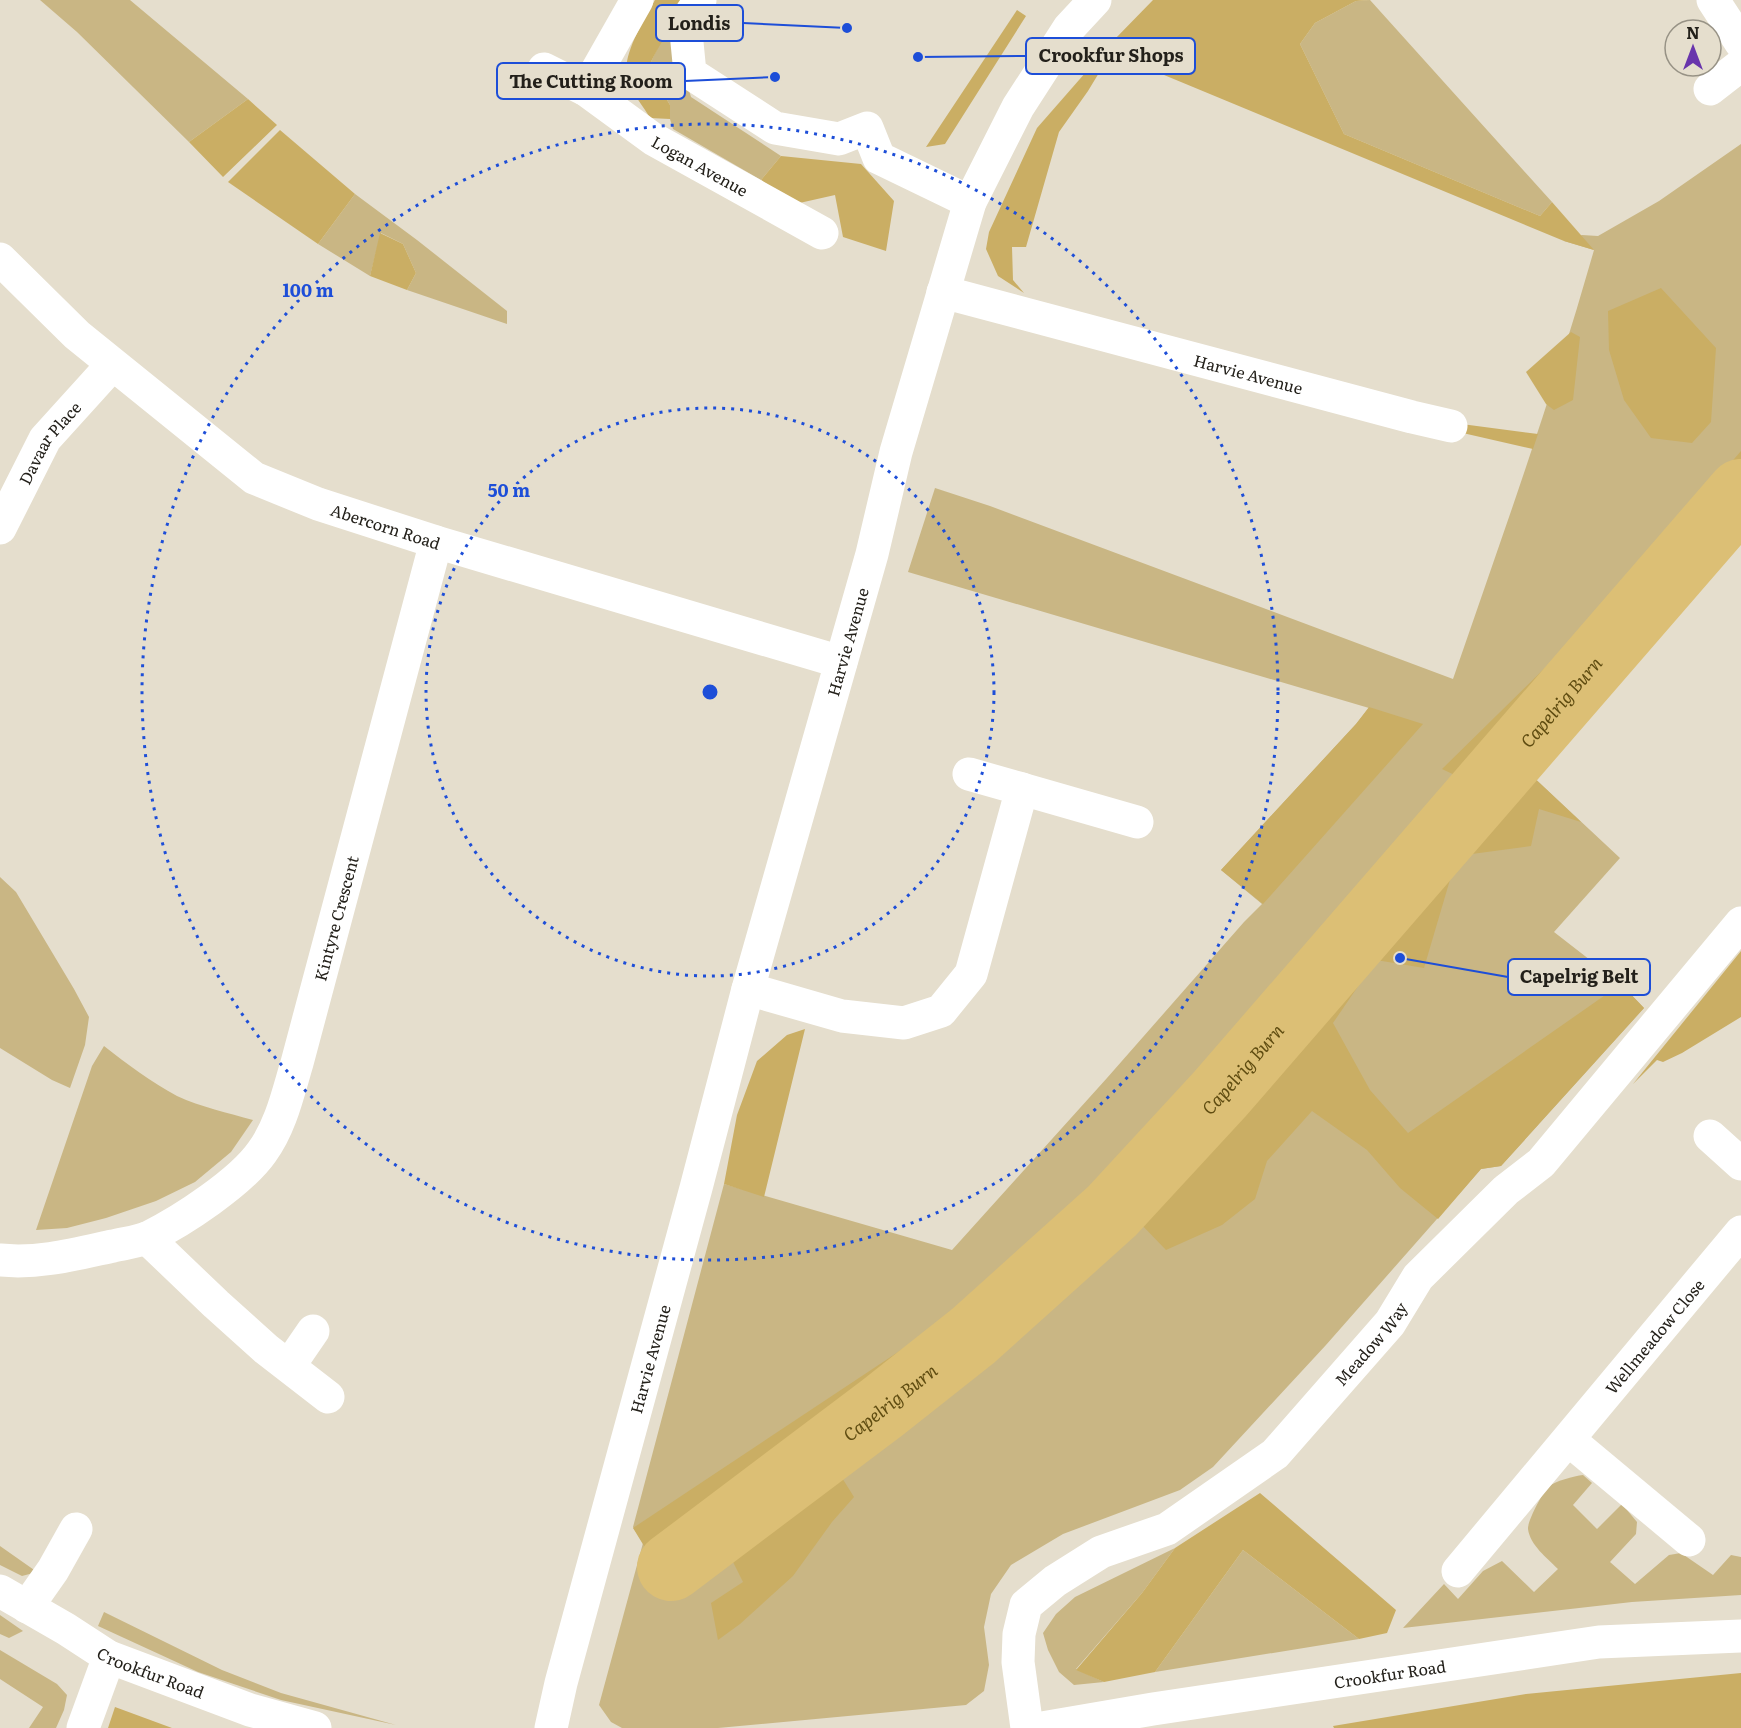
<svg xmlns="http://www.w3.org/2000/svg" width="1741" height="1728" font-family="Literata,serif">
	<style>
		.green { fill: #c9b684 }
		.forest { fill: #caae64 }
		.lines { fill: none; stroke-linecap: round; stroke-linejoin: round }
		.river { stroke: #dcbf75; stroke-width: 68 }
		.minor { stroke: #fff; stroke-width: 33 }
		.ring { fill: none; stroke: #1d4ed8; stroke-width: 3; stroke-dasharray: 3 6 }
		.labels { text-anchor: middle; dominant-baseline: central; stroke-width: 6; stroke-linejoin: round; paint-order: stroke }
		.street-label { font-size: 16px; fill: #23201a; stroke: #e5decd }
		.water-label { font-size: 18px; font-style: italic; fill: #5f4c11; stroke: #e5decd }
		.centre { fill: #1d4ed8; stroke: #e5decd; stroke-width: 3 }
		.ring-label { font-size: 18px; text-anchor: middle; font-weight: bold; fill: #1d4ed8; stroke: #e5decd; stroke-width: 6; stroke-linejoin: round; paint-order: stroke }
		.leader { fill: none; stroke: #1d4ed8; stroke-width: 2 }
		.callout-dot { fill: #1d4ed8; stroke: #e5decd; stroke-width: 2 }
		.callout { fill: #e5decd; stroke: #1d4ed8; stroke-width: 2 }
		.callout-label { font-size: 18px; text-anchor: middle; font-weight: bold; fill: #23201a }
	</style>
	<rect width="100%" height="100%" fill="#e5decd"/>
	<path class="green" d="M 40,0 L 130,0 L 248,99 L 189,142 L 77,32 Z
		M 1370,0 L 1552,202 L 1540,216 L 1344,134 L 1300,44 L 1315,23 L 1356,1 Z
		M 670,30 L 691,97 L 781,156 L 761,180 L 673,129 L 670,119 L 670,105 L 648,68 L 660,43 Z
		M 1741,144 L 1741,520 L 1630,643 L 1529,773 L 1620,858 L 1554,932 L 1621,984 L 1644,1008 L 1501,1166 L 1481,1169 L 1326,1345 L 1213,1467 L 1180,1490 L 1063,1534 L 1011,1565 L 991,1594 L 984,1627 L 989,1665 L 984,1691 L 966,1705 L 718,1728 L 622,1728 L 611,1722 L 599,1705 L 643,1543 L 633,1527 L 724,1184 L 952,1250 L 1107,1078 L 1244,922 L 1262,904 L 1221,870 L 1356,724 L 1369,708 L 908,572 L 935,488 L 990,506 L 1453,679 C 1502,537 1553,395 1594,250 L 1564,241 L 1582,235 L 1598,236 L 1659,201 Z
		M 355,194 L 417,240 L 507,311 L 507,324 L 407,290 L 416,273 L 403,244 L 381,233 L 370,276 L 318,244 Z
		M 0,877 L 16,892 L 74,989 L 89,1017 L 85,1045 L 70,1088 L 52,1080 L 0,1048 Z
		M 104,1046 C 127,1064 151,1082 177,1096 C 201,1107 228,1113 253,1120 L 231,1152 L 195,1182 L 156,1201 L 106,1218 L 67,1228 L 36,1230 L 92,1066 Z
		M 1583,1475 L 1592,1483 L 1573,1505 L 1597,1529 L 1622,1504 L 1637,1522 L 1636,1534 L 1610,1562 L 1635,1584 L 1669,1555 L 1681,1553 L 1713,1575 L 1731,1555 L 1741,1557 L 1741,1595 L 1632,1602 L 1403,1628 L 1444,1584 L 1458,1599 L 1483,1571 L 1502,1561 L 1534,1592 L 1558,1569 C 1547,1558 1530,1545 1528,1529 C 1527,1522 1543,1492 1548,1487 C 1555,1481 1574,1476 1583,1475 Z
		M 0,1546 L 37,1572 L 22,1576 L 0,1565 Z
		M 1175,1548 L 1142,1593 L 1076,1669 L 1104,1682 L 1074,1685 L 1059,1672 L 1048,1650 L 1043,1633 L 1056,1614 L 1075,1597 Z
		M 1243,1550 L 1359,1639 L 1155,1672 Z
		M 104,1612 L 222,1670 L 281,1693 L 396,1725 L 281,1700 L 198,1672 L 98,1626 Z
		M 0,1615 L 23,1631 L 9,1638 L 0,1634 Z
		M 0,1650 L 57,1684 L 67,1695 L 64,1710 L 56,1728 L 29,1728 L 43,1707 L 0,1679 Z"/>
	<path class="forest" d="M 655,0 L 688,0 C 674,23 659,44 648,68 L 670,105 L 670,119 L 650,118 C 644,107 632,93 628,82 C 619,59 644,20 655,0 Z
		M 1153,0 L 1370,0 L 1356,1 L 1315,23 L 1300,44 L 1344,134 L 1540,216 L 1552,202 L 1594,250 L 1564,241 L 1111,53 L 1088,91 L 1059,132 L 1026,247 L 1012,247 L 1013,280 L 1024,293 L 998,276 L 986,249 L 989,232 L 1037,128 L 1114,40 Z
		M 1017,10 L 1026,16 L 945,144 L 926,147 Z
		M 248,99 L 277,125 L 223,177 L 189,142 Z
		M 280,130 L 355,194 L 318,244 L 228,182 Z
		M 781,156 L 861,164 L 894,201 L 886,251 L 843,237 L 835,195 L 795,204 L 761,180 Z
		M 380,233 L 403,244 L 416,273 L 407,290 L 370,276 Z
		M 1661,288 L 1716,348 L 1711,422 L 1692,443 L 1651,438 L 1624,400 L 1609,350 L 1608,311 Z
		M 1571,332 L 1580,337 L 1573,400 L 1554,410 L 1546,404 L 1526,372 Z
		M 1454,423 L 1538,434 L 1533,449 L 1454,431 Z
		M 1741,451 L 1741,520 L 1630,643 L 1529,773 L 1581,822 L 1539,809 L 1531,846 L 1457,856 L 1424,968 L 1376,960 L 1333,1023 L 1370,1090 L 1408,1133 L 1621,984 L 1644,1008 L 1501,1166 L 1481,1169 L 1438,1219 L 1400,1188 L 1367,1150 L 1312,1111 L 1267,1161 L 1255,1199 L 1222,1225 L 1166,1250 L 1137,1220 L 983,1364 L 834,1465 L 854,1497 L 832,1522 L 793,1576 L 740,1624 L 718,1640 L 711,1603 L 743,1582 L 725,1546 L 663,1577 L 633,1528 L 984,1295 L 1098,1180 L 1181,1087 L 1228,1040 L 1318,973 L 1465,780 L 1442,769 L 1600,614 Z
		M 1369,707 L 1423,724 L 1263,904 L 1221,870 L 1356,724 Z
		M 1741,951 L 1741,1017 L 1682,1053 L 1663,1062 L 1657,1060 L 1633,1084 Z
		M 805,1029 L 764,1197 L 724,1184 L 737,1115 L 757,1061 L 787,1035 Z
		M 1260,1493 L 1396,1610 L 1387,1633 L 1359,1639 L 1243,1550 L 1155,1672 L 1104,1682 L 1076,1670 L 1142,1593 L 1175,1548 Z
		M 1741,1673 L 1741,1728 L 1334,1728 L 1333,1726 L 1526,1694 Z
		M 115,1707 L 172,1728 L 108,1728 Z"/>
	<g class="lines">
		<path class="river" id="s1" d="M 671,1567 L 882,1408 L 973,1336 L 1112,1211 L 1220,1094 L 1741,493"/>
		<g class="minor">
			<path d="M 700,0 L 685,22 L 690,73 L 775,128 L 839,139 L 867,128 L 879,158 L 970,202"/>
			<path d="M 1713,0 L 1741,43"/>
			<path id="s2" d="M 544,69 L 586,90 L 653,139 L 822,233"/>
			<path d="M 1710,89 L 1741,65"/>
			<path d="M 586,90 L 637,0"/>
			<path id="s3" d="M 0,259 L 77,335 L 254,478 L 318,504 L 436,542 L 841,662"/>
			<path id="s4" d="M 943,292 L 1412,417 L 1451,426"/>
			<path id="s5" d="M 0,528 L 45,439 L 112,365"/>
			<path d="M 1022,789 L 1137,822"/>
			<path d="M 748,989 L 842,1016 L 904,1023 L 941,1011 L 971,974 L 1022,789 L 969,774"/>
			<path d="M 1710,1136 L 1741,1164"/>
			<path d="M 147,1238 L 216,1304 L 266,1349 L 328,1397"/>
			<path id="s6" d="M 0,1260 C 39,1264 76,1254 113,1246 C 125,1243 138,1242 149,1237 C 182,1221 241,1182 262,1152 C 281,1126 288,1093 297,1063 L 436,542"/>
			<path d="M 289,1366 L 313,1331"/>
			<path d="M 1569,1440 L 1689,1540"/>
			<path id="s7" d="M 1458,1571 L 1741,1232"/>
			<path id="s8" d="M 0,1591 L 66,1629 L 109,1657 L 250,1710 L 315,1728"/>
			<path d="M 27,1607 L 53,1570 L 76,1529"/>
			<path d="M 83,1728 L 109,1657"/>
			<path id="s9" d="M 551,1728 L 561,1683 L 696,1188 L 748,989 L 872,554 L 896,452 L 970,202 L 1018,107 L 1069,28 L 1095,0"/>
			<path id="s10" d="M 1027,1728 L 1018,1662 L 1019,1634 L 1026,1605 L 1055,1581 L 1101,1552 L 1167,1529 L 1275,1454 L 1390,1323 L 1418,1277 L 1506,1190 L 1541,1163 L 1741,923"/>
			<path id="s11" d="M 1042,1728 L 1153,1709 L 1599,1642 L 1741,1636"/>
		</g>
	</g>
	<g class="ring">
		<circle cx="710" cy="692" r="284"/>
		<circle cx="710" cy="692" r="568"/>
	</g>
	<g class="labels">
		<g class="street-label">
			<text stroke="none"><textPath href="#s2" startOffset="184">Logan Avenue</textPath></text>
			<text stroke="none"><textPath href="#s4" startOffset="316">Harvie Avenue</textPath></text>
			<text stroke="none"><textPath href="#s5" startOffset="99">Davaar Place</textPath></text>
			<text stroke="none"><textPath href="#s3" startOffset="476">Abercorn Road</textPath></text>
			<text stroke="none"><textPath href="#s9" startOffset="1126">Harvie Avenue</textPath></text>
			<text stroke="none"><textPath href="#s6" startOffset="540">Kintyre Crescent</textPath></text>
			<text stroke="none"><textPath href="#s7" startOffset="306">Wellmeadow Close</textPath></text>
			<text stroke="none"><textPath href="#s10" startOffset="564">Meadow Way</textPath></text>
			<text stroke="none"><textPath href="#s9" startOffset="382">Harvie Avenue</textPath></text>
			<text stroke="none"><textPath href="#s8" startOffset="172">Crookfur Road</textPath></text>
			<text stroke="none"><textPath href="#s11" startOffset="352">Crookfur Road</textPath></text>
		</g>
		<g class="water-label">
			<text stroke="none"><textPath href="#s1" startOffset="1246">Capelrig Burn</textPath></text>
			<text stroke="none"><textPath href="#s1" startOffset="760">Capelrig Burn</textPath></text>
			<text stroke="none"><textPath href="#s1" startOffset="274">Capelrig Burn</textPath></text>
		</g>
	</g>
	<circle cx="710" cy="692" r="9" class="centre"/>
	<g class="ring-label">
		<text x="308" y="297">100 m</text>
		<text x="509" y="497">50 m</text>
	</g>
	<path class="leader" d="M847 28L743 23M918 57L1026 56M775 77L685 81M1400 958L1508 977"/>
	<g class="callout-dot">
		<circle cx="847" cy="28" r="6"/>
		<circle cx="918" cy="57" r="6"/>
		<circle cx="775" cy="77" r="6"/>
		<circle cx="1400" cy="958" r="6"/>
	</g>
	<g class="callout">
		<rect x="656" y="5" width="87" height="36" rx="6"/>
		<rect x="1026" y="38" width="169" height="36" rx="6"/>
		<rect x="497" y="63" width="188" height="36" rx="6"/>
		<rect x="1508" y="959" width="142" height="36" rx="6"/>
	</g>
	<g class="callout-label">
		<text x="699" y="30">Londis</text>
		<text x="1111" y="62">Crookfur Shops</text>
		<text x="591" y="88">The Cutting Room</text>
		<text x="1579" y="983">Capelrig Belt</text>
	</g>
	<g transform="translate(1693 48)"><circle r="28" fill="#e5decd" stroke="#979285" stroke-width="1.5"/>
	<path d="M0-4.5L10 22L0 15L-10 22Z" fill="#6935ac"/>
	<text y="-9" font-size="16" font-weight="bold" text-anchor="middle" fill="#23201a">N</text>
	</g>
</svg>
